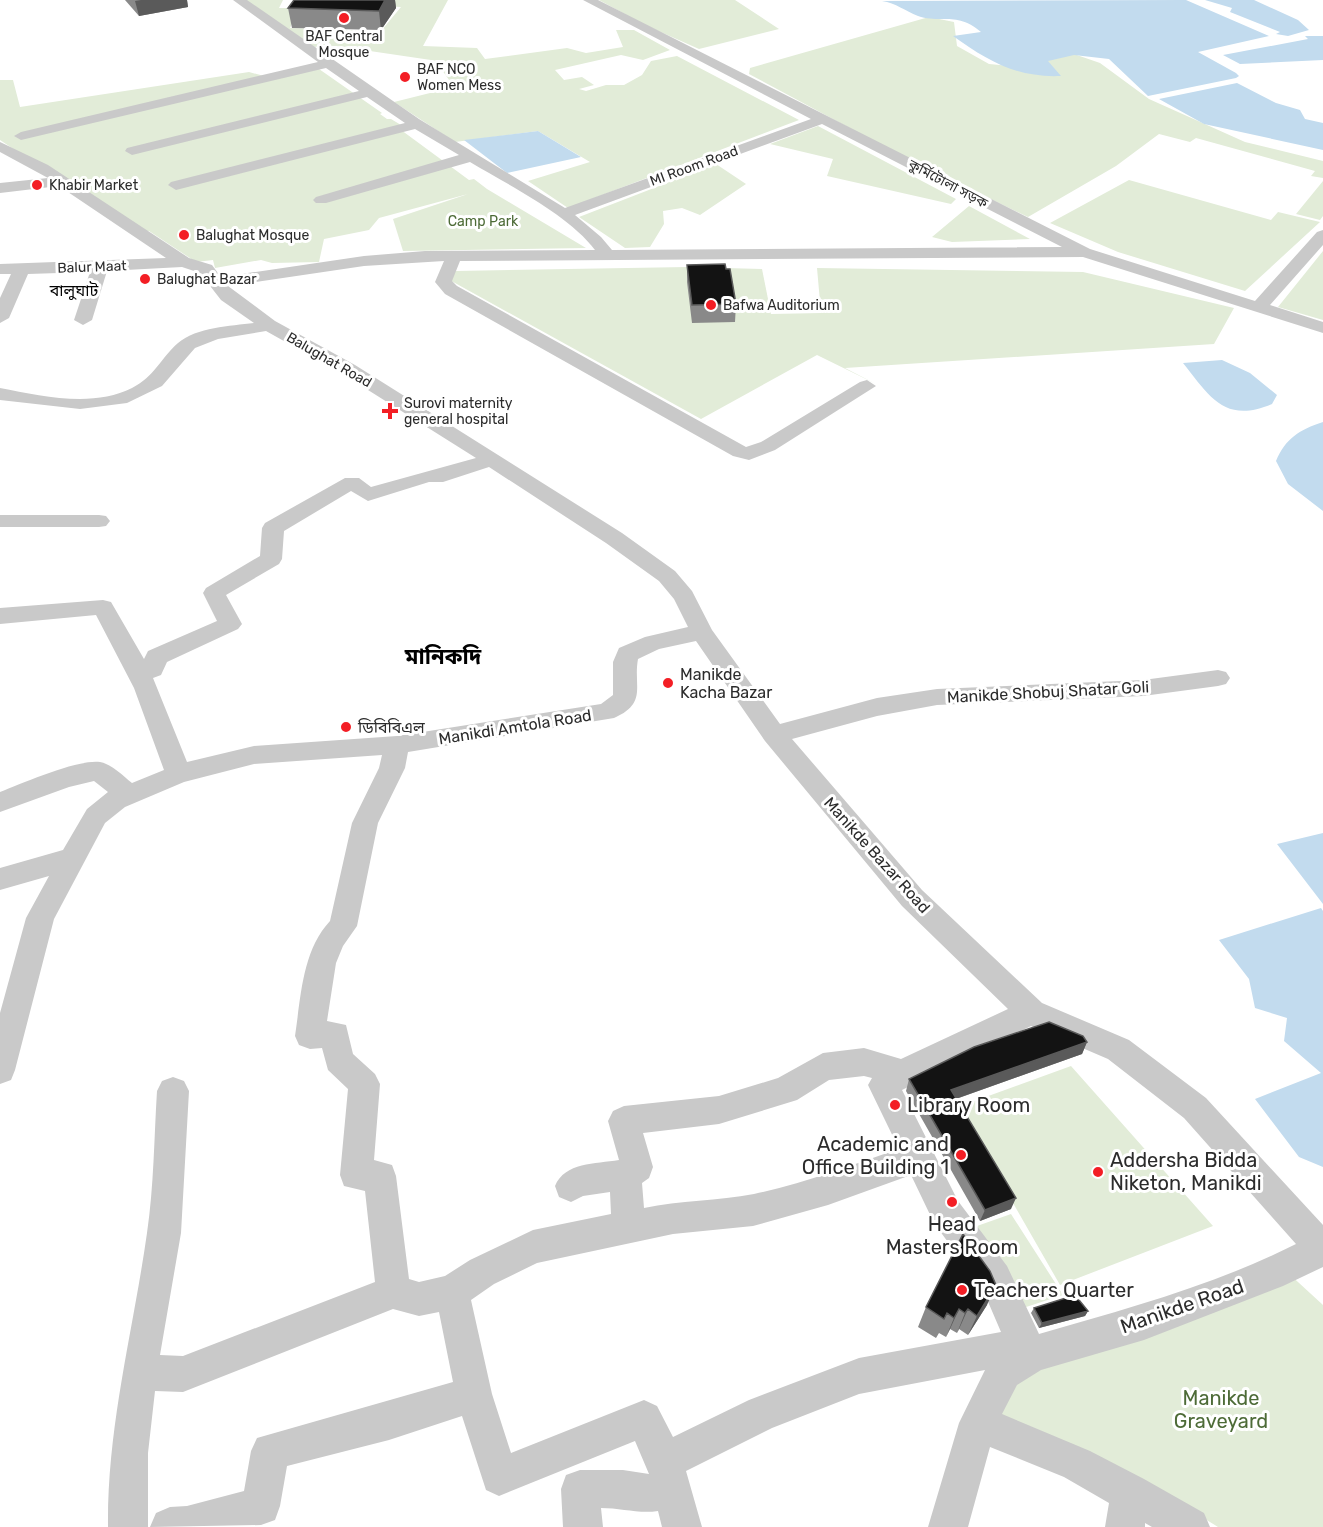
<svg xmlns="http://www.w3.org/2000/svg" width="1323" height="1527" font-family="Rubik,'Noto Sans Bengali',sans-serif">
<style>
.green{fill:#e2ecd8}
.water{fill:#c2dbee}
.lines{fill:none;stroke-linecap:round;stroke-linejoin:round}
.minor{fill:#c9c9c9;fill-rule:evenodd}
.wall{fill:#898989}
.shaded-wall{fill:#5a5a5a}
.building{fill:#131313;stroke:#5a5a5a;stroke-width:1.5}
.poi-dot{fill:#f31e25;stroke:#fff;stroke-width:2}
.labels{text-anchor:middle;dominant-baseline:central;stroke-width:6;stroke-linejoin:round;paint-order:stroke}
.far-poi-label{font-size:14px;fill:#2c2c2c;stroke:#fff;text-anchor:start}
.far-street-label{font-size:14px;fill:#2c2c2c;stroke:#fff}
.far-park-label{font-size:14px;fill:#4d6b37;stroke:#fff}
.far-quarter-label{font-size:16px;fill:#000;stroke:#fff}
.poi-label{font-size:16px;fill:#2c2c2c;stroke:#fff;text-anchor:start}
.street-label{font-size:16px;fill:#2c2c2c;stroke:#fff}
.near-poi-label{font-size:20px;fill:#2c2c2c;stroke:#fff;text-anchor:start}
.near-street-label{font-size:20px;fill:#2c2c2c;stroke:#fff}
.near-park-label{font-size:20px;fill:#4d6b37;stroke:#fff}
.district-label{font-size:22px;font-weight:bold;fill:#000;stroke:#fff}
</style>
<rect width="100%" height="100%" fill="#fff"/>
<path class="green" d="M245 0H283L279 8H299L290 28 381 31 401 7 381 6 356 0H448L423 46 477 48 485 59 567 48 586 53 623 47 616 30H634L670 50 643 60 621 55 555 70 564 80 582 77 594 85 579 89 586 91 606 85H624L642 75 651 61 677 56 799 120 568 208 528 181 590 162 538 131 455 142 394 102 454 87 442 70 458 64 336 46 312 47Z
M599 0H735L779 29 699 49 645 25Z
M929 17 954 22 957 46 989 64 1040 69 1031 56 1071 53 1100 63 1149 99 1245 142 1323 161V178L1311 176 1315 171 1196 138 1190 142 1159 134 1116 166 1028 217 902 156 749 74 750 68Z
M319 69 382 113 380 114 387 119H391L401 125 397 127 469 180 474 179 487 189 586 248 403 251 393 219 468 194 379 218 369 230 324 239 319 262 272 263 261 260 215 268 213 260 196 262 149 231 139 233 0 140V80H13L20 107 249 72 275 79Z
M818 126 956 199 951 204 827 176 833 159 770 144Z
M716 164 746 184 700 215 682 208 663 211 664 224 650 247 625 248 579 217Z
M1129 180 1271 220 1278 212 1320 222 1245 291 1118 252 1050 223Z
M1323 181V216L1320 220 1296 214Z
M969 206 1030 239 952 242 932 237Z
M1323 251V320L1278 307Z
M687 267 762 269 771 314 821 313 817 268 1083 272 1234 308 1214 344 845 368 876 384 817 355 701 419 446 278 456 271Z
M1071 1066 1213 1226 1060 1285 958 1107Z
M1011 1214 1063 1295 1023 1308 977 1226Z
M1286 1271 1323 1305V1527H1218L1136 1476 1010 1422 986 1404 988 1377Z"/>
<path class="water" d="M1186 0 1269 36 1198 52 1236 73 1239 76 1236 78 1148 96 1109 59 1074 55 1048 61 1061 76C1017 78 988 61 953 36L981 32C956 11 941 24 918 16 905 11 896 3 882 1Z
M1205 0H1254L1298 20 1309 30 1288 36 1276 34 1280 32 1230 12 1232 8Z
M1305 36H1323V60L1240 64 1223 55 1308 39Z
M1237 83 1276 103 1300 110 1305 119 1323 123V150L1204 124 1159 99Z
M538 131 581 157 507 173 464 140Z
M1222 360 1250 373 1277 395 1272 404C1225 424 1210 397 1183 363Z
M1323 422V511L1288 484 1276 461C1286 438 1299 430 1323 422Z
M1323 833V904L1277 844Z
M1321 908 1323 911V1167L1299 1157 1255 1099 1321 1073 1284 1041 1287 1018 1255 1008 1249 979 1219 940Z"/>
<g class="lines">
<path class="minor" d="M233 0H247L419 119 565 208 811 119 583 0H598L1090 249 1255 301 1317 232 1323 230V245L1270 305 1323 322V333L1083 257 460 261 452 281 457 286 746 447 761 442 860 382 867 380 876 386 775 450 749 460 733 456 445 294 435 282 444 261 364 266 228 286 275 321 355 365 622 533 675 571 692 591 712 630 780 724 877 698 937 689 1143 680 1218 670 1226 672 1230 678 1226 684 1218 686 1143 696 937 705 877 716 792 739 922 890 1042 1003 1129 1040 1206 1098 1323 1225V1267L1283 1286 1144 1340 1041 1370 1017 1385 1002 1414 1090 1451 1144 1479 1204 1513 1210 1527H1152L1145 1523V1527H1105L1109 1503 1064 1477 990 1447 968 1527H928L959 1423 985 1370 859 1394 772 1428 686 1471 702 1527H662L658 1511C639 1514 621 1508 601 1508L603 1527H563L561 1489 566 1475 580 1470H623L649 1474 635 1441 499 1496 486 1490 462 1416 389 1440 287 1466 280 1506 275 1520 261 1525 150 1527 156 1513 170 1507 187 1506 244 1491 251 1451 257 1438 453 1382 439 1312 419 1316 393 1309 183 1392 155 1391 148 1453V1527H108C107 1426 133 1332 147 1233 154 1186 154 1138 157 1091L162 1081 173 1077 184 1081 189 1091 181 1233 160 1355 183 1356 375 1282 365 1191 344 1186 340 1175 348 1089 328 1070 322 1048 310 1049 299 1045 295 1036C301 997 302 951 330 921L352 823 379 768 382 755 254 764 184 782 125 807 105 823 54 919 15 1070 11 1080 0 1084V1013L26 918 49 876 0 890V868L63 850 87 809 108 792 94 781 69 787 0 812V792C23 783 78 759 100 762 112 764 123 776 132 783L164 770 134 688 96 615 0 624V608L103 600 111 602 144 659 148 651 217 621 203 593 206 588 260 556 262 528 265 523 345 478H359L371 487 476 458 341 373 266 331 218 339 195 348 162 386 127 403 80 409 0 400V388C41 396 93 408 132 388 154 377 161 358 178 343 197 327 230 326 254 323L221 300 200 273 182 267 107 271 92 320 83 325 74 320 90 272 28 274 9 318 0 323V298L11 274H0V264L166 258 59 186 0 193V183L48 178 0 152V142L48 165 189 258 212 265 221 277 364 256 425 251 595 250C568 214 508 185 470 162L326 203H316L313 200 316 197 459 155 415 129 176 190 168 185 171 182 405 123 367 97 132 155 125 151 127 148 359 91 326 68 21 140 14 136 21 132 318 62ZM822 124 1062 247 612 250 601 237 575 215ZM489 467 606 543 659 581 674 599 688 627 645 637 619 648 613 662V695L601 704 397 736 254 746 187 762 153 678 161 675 167 662 238 629 242 624 226 595 279 564 282 559 284 531 351 491 368 501 429 482H443ZM696 641 765 741 902 906 1008 1009 901 1059 864 1048 823 1053 778 1078 719 1096 624 1106 613 1111 608 1121 619 1160C595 1164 565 1162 555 1186L559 1197 571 1202 583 1196 610 1192 611 1214 533 1230 470 1260 445 1276 419 1282 409 1279 396 1176 392 1165 374 1160 380 1084 375 1074 353 1054 346 1025 327 1021 336 963 343 946 357 926 378 823 405 768 408 752 614 718C648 703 633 686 638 659L659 649ZM1031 1026 1108 1059 1184 1118 1296 1244C1215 1285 1126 1309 1039 1334L1007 1266 958 1201 902 1090ZM864 1076 872 1078 868 1085 899 1149C851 1165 803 1184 754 1194 718 1201 680 1200 644 1208L642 1183 649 1178 653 1167 643 1133 719 1124 797 1100 829 1080ZM911 1175 934 1223 983 1290 1001 1332 859 1358 749 1400 673 1437 657 1406 644 1400 511 1453 492 1394 471 1300 494 1284 537 1263 673 1234 753 1226 828 1205Z
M0 515H99L106 516 110 521 106 526 99 527H0Z"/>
</g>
<path class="wall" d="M125 0H187L188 7 139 16Z
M294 0H395L396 8 381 30 292 28 288 8Z
M687 265 736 304 735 322 692 323 687 282Z
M1087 1042 1082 1054 956 1099 1011 1209 980 1221 906 1091 909 1079Z
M987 1305 968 1335 959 1329 957 1333 950 1329 946 1337 939 1333 936 1338 918 1327 926 1307Z
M1034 1308 1088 1311 1085 1316 1039 1328 1031 1313Z"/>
<path class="shaded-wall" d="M141 0H187L188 7 139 16 135 1Z
M385 0H395L396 8 381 30 379 11Z
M1087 1042 1082 1054 947 1102 951 1090Z
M1016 1198 1011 1209 980 1221 985 1210Z
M996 1285 987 1305 968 1335 977 1316Z
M959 1309 950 1329 946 1337 954 1318Z
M968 1309 959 1329 957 1333 965 1313Z
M1088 1311 1085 1316 1039 1328 1042 1323Z"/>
<path class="building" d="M294 0H385L379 11 288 8Z
M725 264 726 269H730L736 304 692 305 687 265Z
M1049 1022 1083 1036 1087 1042 951 1090 1016 1198 985 1210 909 1079 974 1047Z
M963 1234 990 1271 996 1285 977 1316 968 1309 965 1313 959 1309 954 1318 947 1313 944 1319 926 1307Z
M1075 1295 1088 1311 1042 1323 1034 1308Z"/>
<g class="poi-dot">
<circle cx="344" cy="18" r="6"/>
<circle cx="405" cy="77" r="6"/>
<circle cx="37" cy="185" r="6"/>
<circle cx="184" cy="235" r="6"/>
<circle cx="145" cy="279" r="6"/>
<circle cx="711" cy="305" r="6"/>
<path d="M387 402h6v6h6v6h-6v6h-6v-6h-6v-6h6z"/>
<circle cx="668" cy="683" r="6"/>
<circle cx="346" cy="727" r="6"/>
<circle cx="895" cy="1105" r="6"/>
<circle cx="961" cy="1155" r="6"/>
<circle cx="1098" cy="1172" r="6"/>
<circle cx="952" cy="1202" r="6"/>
<circle cx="962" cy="1290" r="6"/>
</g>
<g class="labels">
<g class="far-poi-label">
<text x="344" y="36" text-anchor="middle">BAF Central<tspan x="344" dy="16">Mosque</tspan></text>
<text x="417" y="69">BAF NCO<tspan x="417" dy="16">Women Mess</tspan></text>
<text x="49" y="185">Khabir Market</text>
<text x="196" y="235">Balughat Mosque</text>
<text x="157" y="279">Balughat Bazar</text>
<text x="723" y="305">Bafwa Auditorium</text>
<text x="404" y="403">Surovi maternity<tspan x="404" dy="16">general hospital</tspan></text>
</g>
<g class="far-street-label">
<text transform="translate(694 166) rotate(-20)">MI Room Road</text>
<text transform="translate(948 184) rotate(28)">কুর্মিটোলা সড়ক</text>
<text transform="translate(92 267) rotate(-2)">Balur Maat</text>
<text transform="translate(329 360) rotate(30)">Balughat Road</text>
</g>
<g class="far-park-label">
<text x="483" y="221">Camp Park</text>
</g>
<g class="far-quarter-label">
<text x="74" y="290">বালুঘাট</text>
</g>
<g class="poi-label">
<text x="680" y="674">Manikde<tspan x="680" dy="18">Kacha Bazar</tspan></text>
<text x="358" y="727">ডিবিবিএল</text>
</g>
<g class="street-label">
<text transform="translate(1048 692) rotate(-3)">Manikde Shobuj Shatar Goli</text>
<text transform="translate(515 727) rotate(-9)">Manikdi Amtola Road</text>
<text transform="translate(877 855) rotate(48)">Manikde Bazar Road</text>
</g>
<g class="near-poi-label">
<text x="907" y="1105">Library Room</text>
<text x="949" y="1144" text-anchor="end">Academic and<tspan x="949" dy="23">Office Building 1</tspan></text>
<text x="1110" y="1160">Addersha Bidda<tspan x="1110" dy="23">Niketon, Manikdi</tspan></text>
<text x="952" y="1224" text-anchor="middle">Head<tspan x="952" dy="23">Masters Room</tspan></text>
<text x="974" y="1290">Teachers Quarter</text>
</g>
<g class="near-street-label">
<text transform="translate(1182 1306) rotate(-19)">Manikde Road</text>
</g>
<g class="near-park-label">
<text x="1221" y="1398">Manikde<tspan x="1221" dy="23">Graveyard</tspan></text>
</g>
<g class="district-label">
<text x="443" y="656">মানিকদি</text>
</g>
</g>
</svg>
